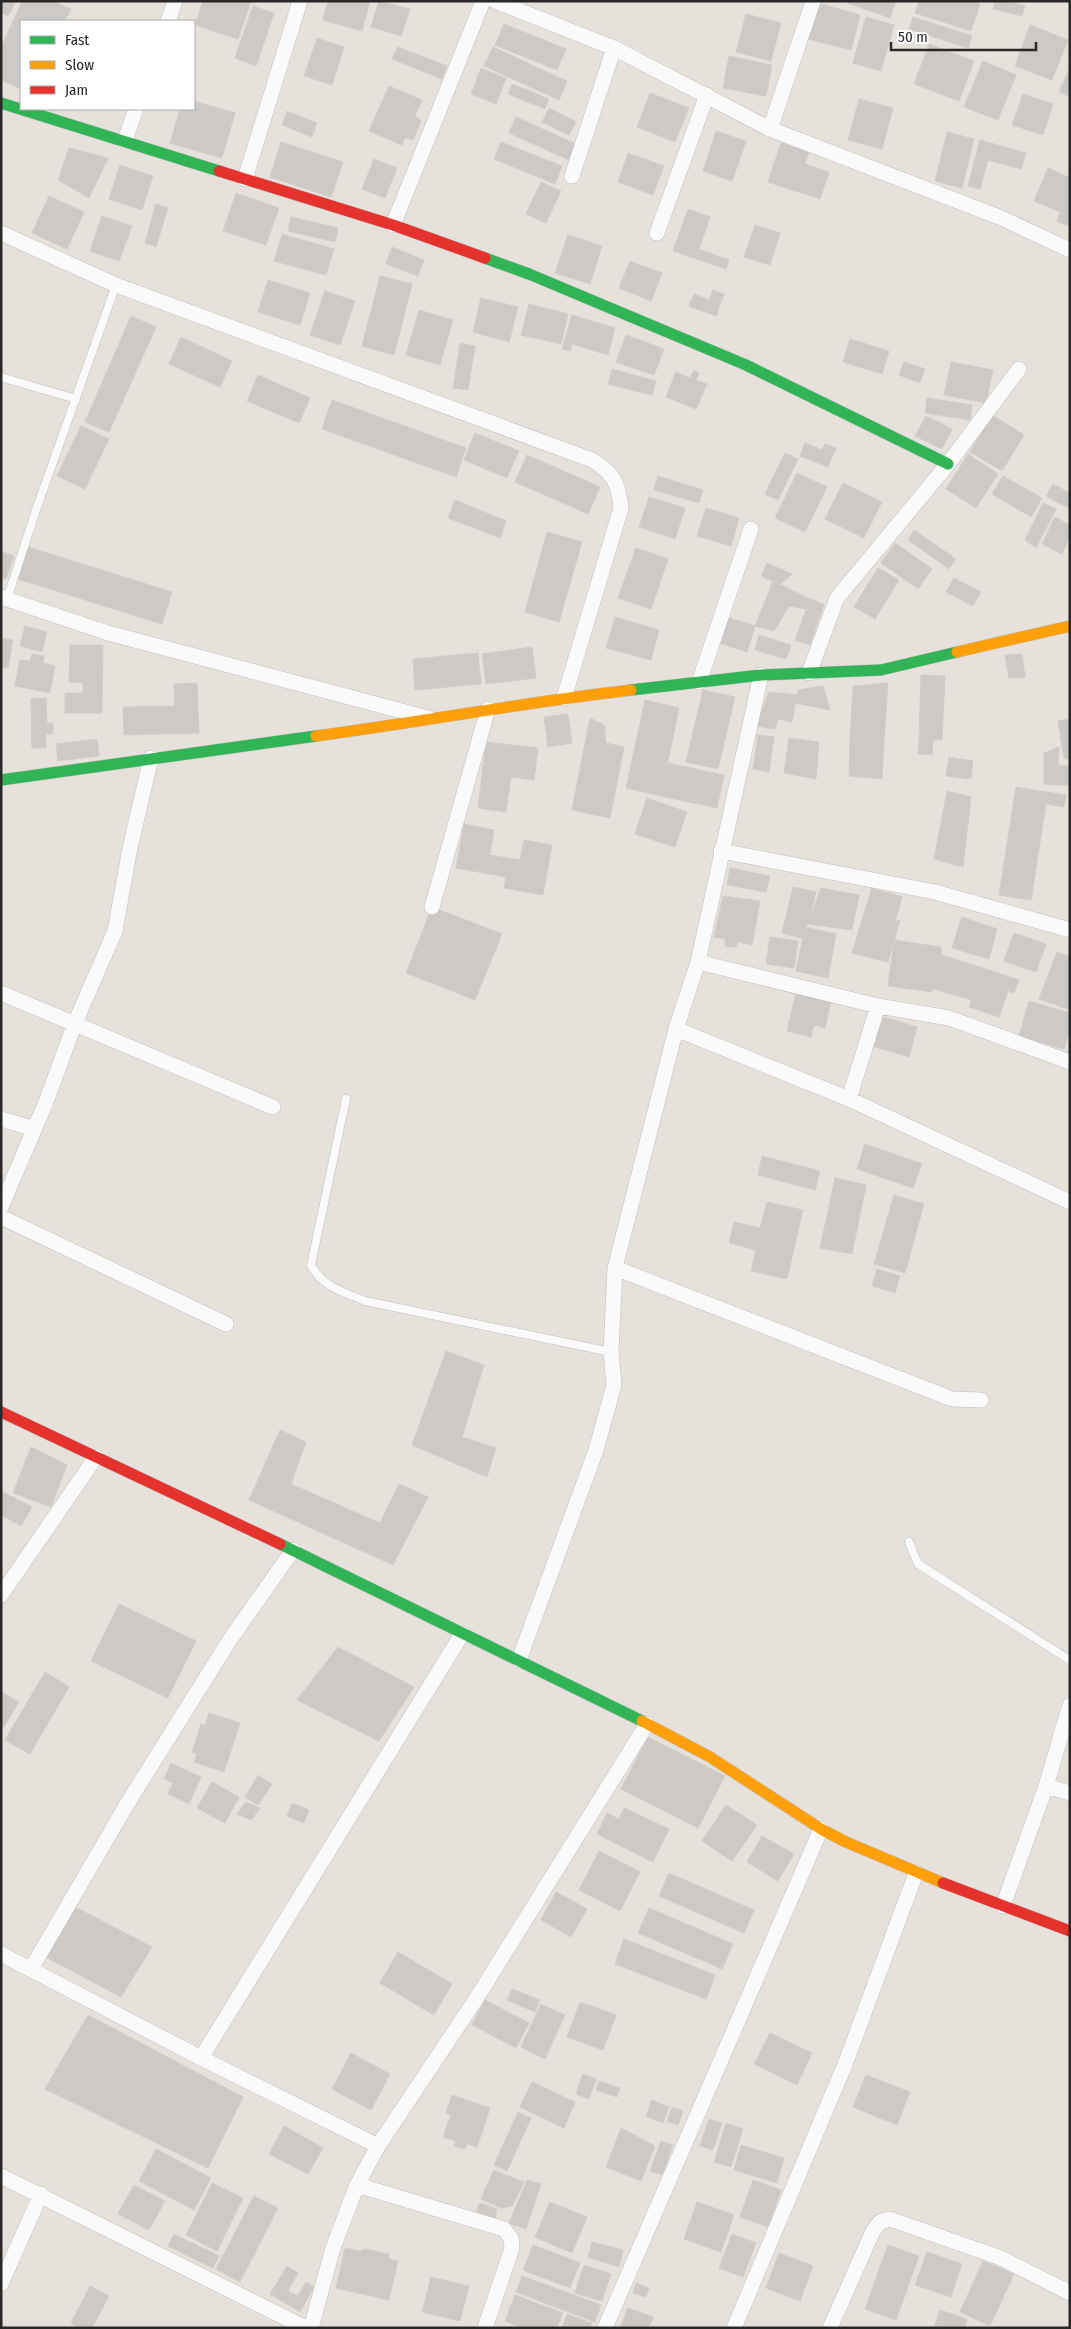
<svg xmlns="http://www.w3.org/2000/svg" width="1071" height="2329" font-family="'Fira Sans Condensed',sans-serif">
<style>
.building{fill:#cdc9c6;stroke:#d2cdc8}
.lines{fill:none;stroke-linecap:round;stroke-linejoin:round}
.lane-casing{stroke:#c0bebe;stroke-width:9}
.street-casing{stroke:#c0bebe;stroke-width:16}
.fast-casing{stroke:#c0bebe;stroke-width:12}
.slow-casing{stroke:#c0bebe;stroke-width:12}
.jam-casing{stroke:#c0bebe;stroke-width:12}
.lane{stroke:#fbfafa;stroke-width:8}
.street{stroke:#fbfafa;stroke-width:15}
.fast{stroke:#30b455;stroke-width:11}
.slow{stroke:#ff9f0a;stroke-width:11}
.jam{stroke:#e5322d;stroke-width:11}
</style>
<rect width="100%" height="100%" fill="#e7e1dc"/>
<path class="building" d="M1 1H16L8 16 1 12Z
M22 1H52L71 9 65 21H21V89L1 80V48Z
M203 1H251L238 39 195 25Z
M328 1H370L362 31 323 20Z
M379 1 410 9 401 36 371 27Z
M842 1H896L890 18Z
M919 1H972L980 4 971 31 915 13Z
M995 1H1008L1025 6 1022 16 993 9Z
M818 3 860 15 851 50 808 39Z
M253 6 274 13 256 66 235 58Z
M746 14 781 23 771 61 736 52Z
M866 17 894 25 881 71 853 63Z
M913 17 972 36 968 48 909 29Z
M504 24 566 49 557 70 495 45Z
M1030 25 1068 40 1052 80 1015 66Z
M317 38 344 47 332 85 304 76Z
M929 44 974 61 959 101 914 84Z
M398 47 447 66 442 79 392 59Z
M493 47 567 81 559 100 484 66Z
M729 56 772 65 766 96 723 88Z
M983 61 1016 75 998 120 964 107Z
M1070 67V97L1059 92Z
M481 68 506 78 496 104 471 94Z
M512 84 549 99 545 109 508 94Z
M389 86 422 100 415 115 421 121 413 140 405 137 402 145 369 131Z
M650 93 689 108 675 142 637 127Z
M1023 94 1053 104 1043 135 1012 125Z
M859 99 893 108 882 149 848 140Z
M194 101 235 113 222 158 170 143 180 109H194Z
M549 108 576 122 569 135 542 122Z
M287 111 317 123 312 137 282 125Z
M516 117 576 144 569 160 509 133Z
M716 131 746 141 732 181 703 171Z
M947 132 974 139 962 188 935 181Z
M980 140 1026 153 1021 169 988 160 980 189 968 186Z
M281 142 343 162 331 197 270 177Z
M501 142 562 166 555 184 494 159Z
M781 143 809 152 805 164 829 172 820 199 768 182Z
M69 148 108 158 89 198 58 180Z
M628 153 664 166 653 195 618 182Z
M374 159 397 168 385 198 362 189Z
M120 165 153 176 142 210 109 199Z
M1048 168 1070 178V227L1057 221 1060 212 1034 201Z
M541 182 561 191 546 223 526 214Z
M236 193 279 208 266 245 223 231Z
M49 196 84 212 67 249 32 233Z
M156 204 168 208 156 247 145 243Z
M688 209 710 217 699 249 729 260 726 269 673 251Z
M102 216 132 226 119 261 90 251Z
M291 217 338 228 335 242 288 231Z
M755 225 780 233 770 265 744 257Z
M282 234 334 249 326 275 274 261Z
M568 235 602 246 590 284 555 273Z
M392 247 424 260 418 276 386 264Z
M630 261 662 273 651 301 619 288Z
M380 276 412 284 394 355 362 346Z
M268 280 310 293 300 325 258 312Z
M713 290 724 294 716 316 689 306 694 294 709 300Z
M325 291 355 301 340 345 310 335Z
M481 298 518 307 509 342 473 332Z
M529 304 568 314 561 344 521 335Z
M419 310 453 320 440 365 406 355Z
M572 315 615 328 608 355 572 344 571 351 562 349Z
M131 316 156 327 109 432 85 422Z
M626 335 664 349 654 375 616 362Z
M181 337 232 361 220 387 169 364Z
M850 339 889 351 882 374 843 362Z
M460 343 475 346 468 390 453 388Z
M904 362 925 369 920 383 899 375Z
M951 362 993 370 986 403 944 395Z
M612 369 656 381 652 395 608 384Z
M694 370 699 373 696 380 707 384 696 409 666 397 676 372 690 378Z
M258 375 310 398 299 423 247 401Z
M927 398 972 405 970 420 925 413Z
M332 400 466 448 456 477 322 429Z
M992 415 1024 435 1002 471 970 452Z
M926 416 952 429 942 449 915 436Z
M81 426 109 439 85 489 57 476Z
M475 433 519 451 507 478 464 460Z
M805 443 822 450 825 444 836 448 828 467 800 456Z
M785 453 798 459 778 500 765 494Z
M968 454 998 474 976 508 946 489Z
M527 455 600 487 588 514 515 482Z
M797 473 827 487 805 532 775 518Z
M658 476 703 490 699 503 654 490Z
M1003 476 1042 498 1031 517 992 494Z
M843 483 882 502 864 538 825 519Z
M1053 484 1070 493V509L1046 496Z
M649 497 685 508 675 539 639 527Z
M455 500 506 521 500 538 448 518Z
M1043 503 1056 509 1036 548 1025 540Z
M706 508 739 518 731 546 697 536Z
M1055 517 1070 525V537L1062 554 1042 544Z
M914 530 956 559 949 569 908 540Z
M547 532 582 542 559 622 525 612Z
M895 543 932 569 918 589 881 563Z
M28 547 172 592 162 624 18 579Z
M636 548 668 559 651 609 618 598Z
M1 551 14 556 6 579 1 578Z
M767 563 792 574 780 585 761 576Z
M878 568 899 580 875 619 854 607Z
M954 578 981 592 973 606 946 592Z
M773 581 810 599 806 609 789 606 774 631 755 626Z
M810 599 824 604 810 645 795 640Z
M615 617 659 630 651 660 606 648Z
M727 617 755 626 747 652 719 643Z
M25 626 47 632 42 652 20 646Z
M759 635 791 645 786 659 755 650Z
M1 638 13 640 8 668 1 667Z
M70 645H103L102 713H65V693H83V683L69 682Z
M532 647 536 678 486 684 482 654Z
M478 653 481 684 415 690 413 659Z
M32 654 44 656 43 663 55 666 50 693 15 686 20 660 30 661Z
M1022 654 1025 677 1009 678 1005 655Z
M921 675 945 676 942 740H919Z
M197 683 199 733 124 735 123 707 175 706 174 684Z
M888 683 884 742 850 738 853 686Z
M823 686 830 710 795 703 798 690Z
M703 690 735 697 718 769 686 762Z
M769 692 797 695 792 722 778 719 775 729 756 726Z
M46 698 47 723H53V734H46V748H32L31 699Z
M645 700 679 708 661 796 626 788Z
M568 714 572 743 548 747 544 717Z
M590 718 604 725 606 743 624 747 610 818 572 810Z
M1070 719V758L1064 759 1058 721Z
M758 735 774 737 769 772 753 769Z
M789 738 819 742 816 779 784 773Z
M850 738 884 742 882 779 849 776Z
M97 739 99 756 58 761 56 744Z
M919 740H933L932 755 918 754Z
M486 742 538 748 534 780 511 777 506 812 478 808Z
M1059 747 1058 785 1044 784V753Z
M949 757 973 761 971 779 946 776Z
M667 763 724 775 717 808 661 796Z
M1070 765V785H1058V766Z
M1016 787 1066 795 1064 807 1046 804 1031 900 999 895Z
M947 791 971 797 963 867 934 859Z
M647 798 687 812 675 847 635 834Z
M464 824 494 830 490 855 520 860 524 840 552 845 543 895 504 888 506 877 456 868Z
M730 868 770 876 766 892 727 885Z
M793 887 816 892 808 924 805 927V939L782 933Z
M821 888 859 895 852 930 808 924Z
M872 888 902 897 895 922 864 913Z
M723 896 760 901 752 945 738 942 736 947H725V939L714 937Z
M432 907 502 934 475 1000 406 973Z
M864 913 895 922 900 920 888 962 852 953Z
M962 917 997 929 989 959 952 948Z
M805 927 836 934 828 978 796 971Z
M1014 933 1046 944 1036 972 1004 961Z
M770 937 798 941 794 968 766 964Z
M894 940 941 947 942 955 932 992 888 986Z
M1057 952 1070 957V1010L1039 999Z
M942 955 983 968 972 1000 933 989Z
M983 968 1019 980 1014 993 1008 991 999 1017 969 1007Z
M796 993 831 1001 825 1028 814 1025 811 1037 787 1031Z
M1029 1001 1070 1013V1031L1064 1049 1019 1036Z
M880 1016 917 1027 909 1057 872 1046Z
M865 1144 922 1164 913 1188 857 1169Z
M762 1156 820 1171 815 1190 758 1175Z
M835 1178 866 1185 852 1254 820 1248Z
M894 1195 924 1204 905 1273 874 1264Z
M767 1202 803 1210 787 1279 751 1271 756 1250 729 1243 734 1222 760 1228Z
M877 1269 900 1276 895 1293 872 1286Z
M446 1351 484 1365 462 1437 496 1448 487 1477 412 1445Z
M280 1430 306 1442 291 1484 380 1523 399 1484 428 1497 393 1565 249 1500Z
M31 1447 67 1465 51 1507 13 1493Z
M3 1492 32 1507 21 1526 1 1515V1495Z
M119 1604 196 1641 168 1698 91 1661Z
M338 1647 414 1687 379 1741 297 1700Z
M45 1672 69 1687 30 1754 5 1740Z
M1 1692 19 1702 4 1727 1 1726Z
M209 1713 240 1723 224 1772 194 1762 197 1754 192 1752 201 1724 205 1726Z
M648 1737 725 1776 698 1828 621 1789Z
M171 1763 201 1777 189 1804 168 1794 173 1783 164 1779Z
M258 1775 272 1784 258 1805 245 1797Z
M212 1782 239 1797 225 1823 197 1808Z
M246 1802 260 1808 251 1820 237 1814Z
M292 1803 309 1810 304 1823 287 1816Z
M726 1805 757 1825 732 1861 702 1841Z
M624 1808 669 1829 653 1862 597 1834 607 1813 619 1819Z
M762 1836 794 1854 778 1881 747 1862Z
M599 1851 640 1872 620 1911 579 1890Z
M669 1873 754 1910 744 1933 659 1896Z
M556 1892 587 1909 571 1937 541 1920Z
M75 1907 152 1947 121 1997 44 1956Z
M649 1908 733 1944 722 1969 638 1933Z
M624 1939 715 1975 706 1999 615 1964Z
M398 1952 452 1984 434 2015 380 1983Z
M512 1989 540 2000 535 2012 507 2000Z
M485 2000 529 2023 516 2048 472 2025Z
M580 2002 616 2015 603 2050 567 2037Z
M541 2004 565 2015 545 2059 521 2047Z
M88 2015 243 2097 208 2168 45 2089Z
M770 2033 812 2053 797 2085 754 2064Z
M351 2053 390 2074 371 2110 332 2089Z
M583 2074 596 2079 589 2099 576 2094Z
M866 2075 910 2092 897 2125 853 2107Z
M599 2081 620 2088 617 2097 596 2090Z
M532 2082 575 2102 564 2128 520 2107Z
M452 2095 490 2108 477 2147 467 2144 465 2149 454 2146 456 2141 443 2137 451 2115 446 2113Z
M652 2100 669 2107 663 2123 646 2116Z
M672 2107 683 2111 678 2125 667 2121Z
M518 2112 531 2118 507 2171 494 2165Z
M709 2119 722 2123 713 2150 700 2146Z
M726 2123 743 2129 731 2167 714 2162Z
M284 2126 323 2148 308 2174 269 2154Z
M621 2128 655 2146 641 2181 606 2167Z
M661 2141 673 2145 662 2175 650 2171Z
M741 2145 784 2158 777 2183 734 2170Z
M156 2149 211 2178 194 2210 139 2181Z
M494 2170 524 2182 512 2206 501 2208 481 2199Z
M527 2180 541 2184 526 2229 509 2223Z
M753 2180 781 2190 768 2227 740 2217Z
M212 2183 243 2198 217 2251 186 2235Z
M134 2185 165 2201 149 2230 118 2214Z
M254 2196 278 2208 240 2282 216 2269Z
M550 2202 587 2217 572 2253 535 2237Z
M697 2202 734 2215 721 2252 684 2239Z
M480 2203 497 2209 495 2219 476 2211Z
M174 2234 219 2256 213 2268 168 2246Z
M732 2234 756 2243 743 2277 719 2268Z
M592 2242 623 2250 619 2267 588 2257Z
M533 2245 580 2263 570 2288 523 2270Z
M888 2245 919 2256 896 2320 865 2309Z
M345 2248 360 2251 365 2249 389 2254 388 2259 398 2261 389 2300 336 2288Z
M927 2252 962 2264 951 2297 915 2285Z
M779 2253 813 2266 800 2301 766 2288Z
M983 2261 1014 2274 990 2326 960 2312Z
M584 2265 611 2274 602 2301 575 2293Z
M287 2266 298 2273 288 2291 298 2296 306 2282 314 2287 300 2312 270 2294Z
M522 2276 601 2305 595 2322 516 2292Z
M431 2277 469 2286 460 2321 422 2312Z
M636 2283 649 2288 646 2297 633 2293Z
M90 2286 109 2296 92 2328H80L71 2323Z
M515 2295 563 2313 557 2328H522L505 2321Z
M628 2308 653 2317 649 2328H620Z
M940 2310 967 2319 965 2328H934Z
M567 2314 592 2323 590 2328H562Z"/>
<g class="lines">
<defs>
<path id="lane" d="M1 377 76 399
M7 599 36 510 116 285
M346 1099 311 1265C322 1287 344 1292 365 1301L611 1352
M909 1542 918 1564 1070 1660"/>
<path id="street" d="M495 1 614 48 770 129 999 217 1070 250
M168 21 175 1
M770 129 813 1
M125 140 136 109
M572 176 614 48
M245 179 300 1
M393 225 483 1
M1 233 116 285 592 460C614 474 618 481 621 508L564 698
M657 233 707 95
M1 597 108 633 428 718
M809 673 837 598 948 464 1019 369
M761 675 698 962 676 1029 849 1099 1070 1202
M699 682 751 529
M721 851 935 892 1070 930
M432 907 488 709
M698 962 878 1006 949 1018 1070 1062
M1 993 273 1107
M849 1099 878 1006
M1 1119 35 1129
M1 1207 46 1102 75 1023 115 931 130 848 151 758
M1 1217 226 1324
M615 1268 952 1399 981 1400
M1 1595 96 1457
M519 1660 596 1450 614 1385 611 1352 615 1268 676 1029
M1046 1786 1070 1793
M1003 1906 1046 1786 1070 1705
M1 1954 201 2058 378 2146
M31 1969 127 1804 229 1641 293 1550
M201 2058 462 1634
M1 2176 306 2328
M357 2185 504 2229 511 2238 512 2248 485 2328
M1 2284 41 2194
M311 2328 333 2248 357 2185 378 2146 476 1999 647 1724
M605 2328 821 1829
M734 2328 846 2062 916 1873
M830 2328 873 2231 880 2222 890 2219 1001 2258 1070 2293"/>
<path id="fast" d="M1 103 219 171
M485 258 529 274 746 365 948 464
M631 690 761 675 881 670 957 652
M1 780 316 736
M280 1544 642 1721"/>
<path id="slow" d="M957 652 1070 626
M316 736C422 722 526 702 631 690
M642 1721 710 1757 821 1829 846 1842 943 1883"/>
<path id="jam" d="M219 171 393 225 485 258
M1 1412 280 1544
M943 1883 1070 1931"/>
</defs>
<use href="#lane" class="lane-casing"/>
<use href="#street" class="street-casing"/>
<use href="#fast" class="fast-casing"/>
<use href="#slow" class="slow-casing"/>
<use href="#jam" class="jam-casing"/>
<use href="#lane" class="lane"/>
<use href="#street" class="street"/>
<use href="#fast" class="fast"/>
<use href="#slow" class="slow"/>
<use href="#jam" class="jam"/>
</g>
<rect width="1071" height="2329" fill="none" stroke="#282828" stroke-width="5"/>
<rect x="20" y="20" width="175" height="90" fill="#ffffff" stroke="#a9a9a9"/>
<rect x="30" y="36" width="25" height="8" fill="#30b455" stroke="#a9a9a9"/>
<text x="65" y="45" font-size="15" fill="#282828">Fast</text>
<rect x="30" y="61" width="25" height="8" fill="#ff9f0a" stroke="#a9a9a9"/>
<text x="65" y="70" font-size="15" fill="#282828">Slow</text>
<rect x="30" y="86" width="25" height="8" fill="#e5322d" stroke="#a9a9a9"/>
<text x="65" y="95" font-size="15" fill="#282828">Jam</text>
<path d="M891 42v8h145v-8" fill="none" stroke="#282828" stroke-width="2.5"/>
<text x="898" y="42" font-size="15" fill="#282828" stroke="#ffffff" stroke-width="4" paint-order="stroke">50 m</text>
</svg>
